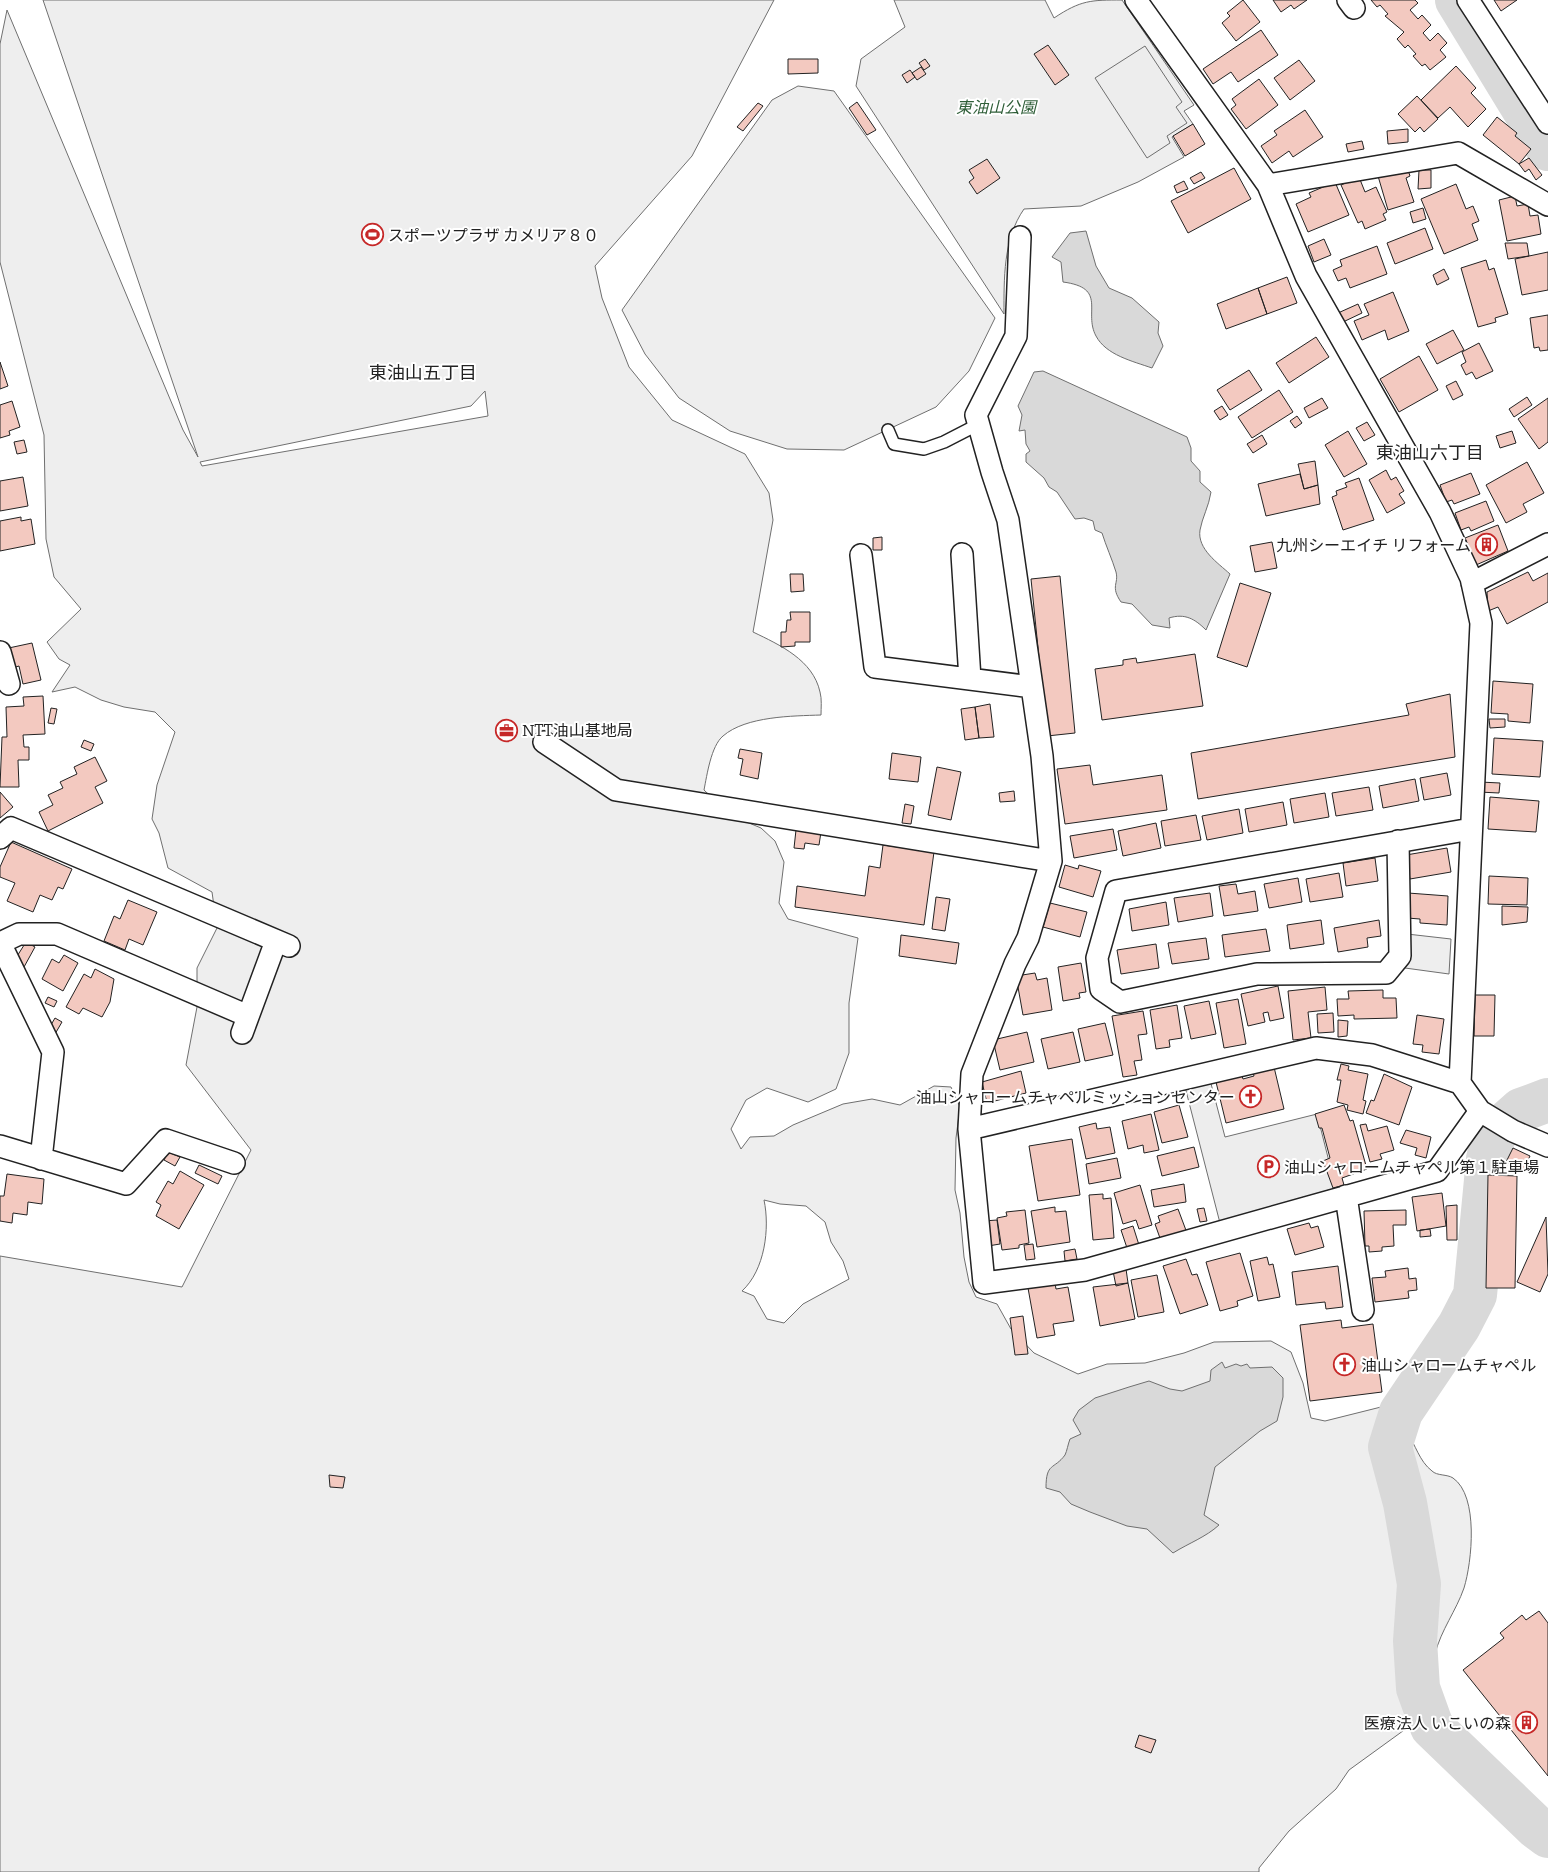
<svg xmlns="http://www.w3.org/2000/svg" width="1548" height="1872" font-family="Bitter,'Noto Sans JP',serif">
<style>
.green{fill:#eee;stroke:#6f6f6f;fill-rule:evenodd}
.parking{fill:#ededed;stroke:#6f6f6f}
.water{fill:#d9d9d9;stroke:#6f6f6f}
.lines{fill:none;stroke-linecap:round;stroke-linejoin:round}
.river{stroke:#d9d9d9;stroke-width:44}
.building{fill:#f3c9c0;stroke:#222}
.service-casing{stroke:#222;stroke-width:14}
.minor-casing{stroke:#222;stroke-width:24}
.service{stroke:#fff;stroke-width:11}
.minor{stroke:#fff;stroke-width:21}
.labels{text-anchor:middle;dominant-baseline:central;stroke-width:4;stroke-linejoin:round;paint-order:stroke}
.park-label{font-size:16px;font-style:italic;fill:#2f5e38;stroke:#fff}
.poi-label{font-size:16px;fill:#222;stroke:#fff;text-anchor:start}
.neighbourhood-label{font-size:18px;fill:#222;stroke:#fff}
</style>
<rect width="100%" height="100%" fill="#fff"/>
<path class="green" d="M43 0H774L692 156 595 266 602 298 629 367 672 420 745 454 769 493 773 520 753 632C780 645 813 660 820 692 822 699 821 708 821 715 793 716 746 716 723 736 711 746 707 775 704 790L730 815 761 828 775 841 784 862 779 903 788 919 858 938 849 1003V1053L836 1089 808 1102 767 1088 746 1100 731 1129 741 1149 750 1137 774 1136 793 1125 843 1104 872 1099 900 1105 934 1086 951 1087 960 1107 956 1138 955 1190 960 1213 964 1257 969 1282 976 1297 997 1304 1011 1329 1034 1353 1078 1374 1107 1364 1145 1363 1184 1353 1214 1342 1271 1341 1291 1352 1303 1383 1311 1418 1325 1421 1385 1406C1393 1415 1401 1424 1407 1433 1416 1445 1419 1461 1432 1471 1437 1476 1447 1474 1453 1478 1479 1496 1472 1562 1464 1588 1456 1611 1441 1630 1435 1654 1431 1672 1441 1689 1436 1707L1349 1770 1336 1789 1289 1831 1259 1868V1872H0V1256L182 1287 251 1150 186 1065 197 1007V968L217 928 212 892 168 868 159 833 152 819 157 785 175 732 155 712 124 707 101 700 75 687 52 692 70 665 59 659 47 642 81 609 54 577 46 539 44 435 0 262V44L7 10 183 430 198 457ZM485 391 488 416 202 466 200 462 471 406ZM764 1200 780 1204 806 1206 825 1222 831 1242 843 1261 849 1279 803 1304 784 1323 767 1319 754 1296 742 1291C765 1270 770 1228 764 1200Z
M894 0H1045L1054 18C1081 0 1091 0 1122 0L1194 105 1184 111 1193 124 1172 137 1184 157 1138 182 1081 206 1024 209C1003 239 1004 279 1004 314L856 86 861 59 905 27Z
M798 86 834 91 995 318 969 371 936 407 844 450 787 449 730 431 679 398 645 354 622 310 772 100Z
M1407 934 1451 939 1449 974 1405 968 1408 958Z"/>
<path class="parking" d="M1145 46 1182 102 1176 107 1187 123 1167 136 1170 143 1147 158 1095 78Z
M1209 1076 1225 1137 1317 1114 1338 1197 1221 1227 1184 1083Z"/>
<path class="water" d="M1086 231 1096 266 1109 288 1132 298 1159 322 1158 333 1163 346 1152 368C1132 361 1106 355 1096 336 1083 312 1108 288 1063 282L1061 262 1052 257 1070 233Z
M1043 371 1187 437 1191 448V461L1200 471V482L1211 492C1209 506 1202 518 1200 530 1197 549 1218 563 1230 574L1206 630C1195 619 1185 613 1169 618L1170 628 1152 625 1132 604 1121 602C1110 586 1119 584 1116 572 1112 559 1106 546 1102 533L1095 530 1093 521 1084 518 1075 519 1057 492 1049 487 1044 478 1026 462V454L1030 451 1026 444 1025 430 1019 431 1022 415 1018 406 1034 372Z
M1222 1362 1225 1368 1236 1364 1241 1366 1247 1364 1250 1368 1272 1367 1283 1378V1397L1277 1421 1260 1431 1215 1467 1204 1515 1219 1525C1206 1537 1189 1543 1173 1553L1147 1529 1127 1526 1090 1512 1071 1504 1060 1492 1046 1488C1046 1462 1054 1470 1065 1455 1067 1451 1068 1444 1070 1439L1081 1434 1073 1420 1079 1410 1095 1398 1129 1387 1149 1381 1170 1389 1182 1391 1210 1381 1211 1370Z"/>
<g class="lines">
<path class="river" d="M1457 0 1548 149
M1548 1100 1521 1110 1494 1134 1488 1159 1475 1295 1459 1326 1401 1412 1390 1447 1405 1503 1419 1584 1415 1641 1418 1688 1432 1727 1536 1827 1548 1836"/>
</g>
<path class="building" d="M1243 0 1260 22 1236 41 1222 23 1230 16 1227 13Z
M1273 0H1307L1294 9 1291 5 1281 12Z
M1371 0H1415L1418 3 1410 10 1418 19 1422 15 1431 25 1423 33 1430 41 1438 33 1447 43 1440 50 1446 57 1430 70 1425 64 1422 66 1413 56 1416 54 1408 45 1405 48 1397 39 1404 32 1385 16 1388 14 1380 5 1377 7Z
M1494 0H1517L1501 11Z
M1261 30 1278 55 1238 82 1231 72 1213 84 1203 69Z
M1048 45 1069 75 1055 85 1034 54Z
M788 59H818V73L788 74Z
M925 59 930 66 924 70 919 63Z
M1299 60 1315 81 1290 100 1274 78Z
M1456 66 1476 88 1471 93 1486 109 1468 127 1450 107 1438 118 1421 100Z
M921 67 926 74 917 80 912 73Z
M910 70 915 77 907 83 902 75Z
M1259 79 1278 105 1246 129 1231 109 1236 105 1232 99Z
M1417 96 1438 119 1424 132 1420 127 1415 132 1398 114Z
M857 102 876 130 867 135 849 108Z
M758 103 763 106 743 131 737 127Z
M1305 110 1323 137 1293 157 1289 151 1272 163 1261 146 1277 135 1274 131Z
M1497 117 1517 133 1515 136 1531 149 1519 164 1483 135Z
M1193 124 1205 144 1185 156 1173 136Z
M1408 129V142L1388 144 1387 131Z
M1362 141 1364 149 1348 152 1346 144Z
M1529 158 1542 175 1536 180 1529 169 1525 172 1519 164Z
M987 159 1000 178 977 194 969 182 974 178 969 170Z
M1407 167 1410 176 1406 178 1414 202 1388 210 1378 176Z
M1234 168 1251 199 1188 233 1171 201Z
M1419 170H1431V188L1418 189Z
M1201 172 1205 178 1194 184 1190 178Z
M1359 177 1365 192 1376 187 1387 212 1383 214 1386 220 1365 229 1362 221 1358 223 1341 185Z
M1184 181 1188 189 1177 193 1174 186Z
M1335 182 1349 215 1308 232 1296 204 1311 197 1309 193Z
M1456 184 1466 209 1473 206 1479 221 1472 224 1478 240 1444 254 1421 199Z
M1515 196 1517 206 1528 204 1530 216 1538 215 1541 234 1507 241 1499 200Z
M1423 208 1426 219 1413 223 1410 212Z
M1425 228 1433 249 1395 264 1387 243Z
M1324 239 1331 255 1314 262 1308 246Z
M1505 243H1527L1529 256 1508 259Z
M1377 246 1387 274 1350 288 1346 278 1338 281 1333 270 1342 266 1340 260Z
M1548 252V290L1522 295 1515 259Z
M1486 260 1489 270 1494 268 1508 314 1495 318 1496 322 1478 327 1461 268Z
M1444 269 1449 279 1437 285 1433 275Z
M1287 277 1297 303 1267 314 1258 288Z
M1258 288 1267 314 1226 329 1217 304Z
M1393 292 1409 331 1388 340 1385 330 1362 340 1354 321 1369 315 1364 304Z
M1358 304 1362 313 1343 322 1338 313Z
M1548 315V350L1540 351 1539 347 1534 348 1530 318Z
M1453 330 1464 350 1437 364 1426 344Z
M1316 337 1329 357 1289 383 1276 363Z
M1479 343 1493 371 1476 379 1472 372 1466 375 1461 365 1466 362 1462 352Z
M1419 356 1438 390 1399 412 1380 379Z
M0 362 8 386 0 389Z
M1249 370 1262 390 1230 410 1217 390Z
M1456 381 1463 395 1453 400 1446 386Z
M1279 390 1293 412 1252 438 1238 417Z
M1527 397 1532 405 1514 417 1509 409Z
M1322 398 1328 408 1309 418 1304 408Z
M1548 398V442L1539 449 1518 419Z
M12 401 20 427 9 431 10 435 0 438V405Z
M1222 406 1228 415 1220 420 1214 411Z
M1297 416 1302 423 1295 428 1290 421Z
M1367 422 1375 435 1364 441 1356 428Z
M1348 431 1367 464 1344 477 1325 445Z
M1512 431 1516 443 1500 448 1496 436Z
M1262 435 1267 444 1253 453 1247 444Z
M24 440 27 452 17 454 14 442Z
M1315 461 1318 485 1304 489 1298 464Z
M1527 462 1544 493 1523 504 1527 512 1506 523 1486 485Z
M1386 470 1391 480 1396 477 1404 491 1399 494 1405 503 1387 513 1369 480Z
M1471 473 1480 494 1454 504 1452 500 1446 502 1440 485Z
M1300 474 1304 489 1318 485 1320 504 1266 516 1258 484Z
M23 477 28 506 0 511V481Z
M1359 478 1374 520 1343 530 1332 497 1337 495 1336 491 1347 487 1345 483Z
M1486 501 1494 521 1471 531 1469 527 1461 530 1455 513Z
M21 517V521L31 519 35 544 0 551V521Z
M1498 525 1508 551 1476 565 1465 538Z
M882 537V550H873V538Z
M1272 542 1277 568 1255 572 1250 546Z
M1528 572 1533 581 1548 573V602L1507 624 1498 607 1488 611 1487 592Z
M790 574H803L804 591 791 592Z
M1060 576 1075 733 1047 736 1031 579Z
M1240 583 1271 593 1247 667 1217 657Z
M790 612H810V642H795V646L781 647V632H786L787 620H791Z
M32 643 41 680 23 684 19 666 9 669 4 649Z
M1195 654 1203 706 1102 720 1095 669 1123 665V660L1136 658 1137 663Z
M1493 681 1533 684 1530 723 1508 721V714L1491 713Z
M1450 694 1455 757 1198 799 1191 753 1409 715 1406 704Z
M43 696 45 734 23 735 24 747H29V760H18L19 787H0L2 737H7L6 707 24 706 23 697Z
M990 704 994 737 979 738 975 707Z
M975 707 979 738 965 740 961 709Z
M51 708 57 709 54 724 48 723Z
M1489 719H1505V727L1490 728Z
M1494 738 1543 741 1540 777 1492 774Z
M84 740 94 744 91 751 81 747Z
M740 749 762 753 758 779 740 775 743 759 738 758Z
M892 753 921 757 918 782 889 779Z
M95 757 107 781 95 787 103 803 48 831 39 812 53 805 48 795 63 788 60 782 77 774 74 767Z
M1090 765 1093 785 1162 775 1167 810 1065 824 1057 769Z
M937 767 961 772 951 820 928 815Z
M1447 773 1451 795 1424 800 1420 778Z
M1415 779 1419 801 1383 808 1379 786Z
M1480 782 1500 783 1499 793 1479 792Z
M1369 787 1373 810 1336 816 1332 793Z
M1014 791 1015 801 1000 802 999 793Z
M0 792 13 807 0 818Z
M1325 793 1329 817 1294 823 1290 799Z
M1490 797 1539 801 1536 832 1488 829Z
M1283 802 1287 825 1249 832 1245 809Z
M905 804 914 806 911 824 902 823Z
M1239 809 1243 833 1207 840 1202 816Z
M1196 815 1201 840 1165 846 1161 821Z
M1156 823 1161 848 1123 856 1118 831Z
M1113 829 1117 850 1074 858 1070 836Z
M796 830 821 832 819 845 805 843 804 849 794 848Z
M11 842 72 869 63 889 58 887 52 900 40 895 33 912 7 901 15 883 0 877V867Z
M883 845 934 852 924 925 795 907 797 886 865 896 869 866 880 868Z
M1447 848 1451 872 1410 879 1406 855Z
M1375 858 1378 881 1346 886 1343 863Z
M1065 865 1078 869 1079 865 1101 871 1093 897 1059 887Z
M1339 873 1343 897 1310 902 1306 879Z
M1489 876 1528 878 1527 905 1488 904Z
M1298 878 1302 902 1269 908 1264 884Z
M1236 884 1238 894 1255 891 1258 911 1224 916 1219 886Z
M1210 893 1213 916 1178 922 1174 898Z
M1408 893 1448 896 1447 925 1420 923V919L1407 918Z
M936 897 950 899 945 931 932 929Z
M128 900 157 912 143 945 129 939 125 950 104 941 114 916 120 919Z
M1166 902 1169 925 1132 931 1129 909Z
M1050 903 1087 912 1080 937 1043 927Z
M1502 906 1528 907 1527 922 1502 925Z
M1321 920 1324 944 1290 949 1287 925Z
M1379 920 1381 936 1367 938 1368 947 1338 952 1334 928Z
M1266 929 1270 951 1225 957 1222 935Z
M901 935 959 943 956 964 899 956Z
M1206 938 1209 959 1172 964 1168 943Z
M26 942 35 947 24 967 14 961Z
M1156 944 1159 968 1121 974 1117 950Z
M64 955 78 963 63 991 42 979 52 959 59 963Z
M1081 963 1086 992 1079 993 1080 998 1063 1001 1058 967Z
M95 969 114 979 110 1002 102 1017 83 1008 79 1014 66 1007 84 974 91 978Z
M1035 973 1037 980 1047 978 1052 1010 1023 1015 1016 976Z
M1278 986 1284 1018 1270 1021 1268 1012 1263 1013 1265 1022 1248 1026 1241 994Z
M1325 987 1327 1010 1308 1012 1311 1038 1293 1040 1288 991Z
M1383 990V998H1396L1397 1018 1354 1019V1015L1338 1016 1337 999H1349L1348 991Z
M1475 995H1495L1494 1036H1474Z
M48 997 57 1001 54 1007 45 1003Z
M1238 999 1246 1044 1224 1048 1216 1003Z
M1209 1001 1216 1034 1191 1039 1184 1006Z
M1177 1005 1182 1038 1169 1040 1170 1047 1156 1049 1150 1010Z
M1143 1011 1147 1034 1138 1035 1142 1060 1134 1061 1137 1075 1123 1077 1112 1016Z
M1333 1013 1334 1032 1318 1033 1317 1014Z
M1417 1015 1444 1019 1439 1054 1422 1052 1423 1045 1413 1044Z
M55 1018 62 1022 55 1034 48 1030Z
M1338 1020 1348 1021 1347 1036 1338 1037Z
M1105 1023 1113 1055 1085 1061 1078 1029Z
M1027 1032 1034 1062 1000 1070 993 1040Z
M1073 1032 1080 1062 1048 1069 1041 1039Z
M1341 1064 1349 1066 1348 1070 1368 1074 1363 1100 1366 1101 1363 1114 1347 1110 1348 1105 1337 1102 1341 1080H1337Z
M1274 1067 1284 1109 1226 1123 1216 1082 1242 1076 1243 1079 1254 1076 1253 1072Z
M1021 1071 1026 1093 987 1103 982 1082Z
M1384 1074 1412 1087 1399 1125 1366 1113 1371 1100 1374 1101Z
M1179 1105 1188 1137 1162 1143 1154 1112Z
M1344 1105 1350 1121 1353 1120 1367 1169 1342 1178 1344 1185 1333 1188 1323 1161 1330 1158 1322 1128H1319L1315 1114Z
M1151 1114 1159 1150 1144 1153 1143 1145 1128 1149 1122 1121Z
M1096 1123 1097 1129 1110 1127 1115 1153 1086 1159 1079 1127Z
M1366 1124 1368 1131 1387 1126 1394 1150 1380 1154 1382 1159 1370 1162 1360 1125Z
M1406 1130 1431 1137 1426 1158 1415 1155 1417 1148 1400 1143Z
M1072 1139 1080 1195 1038 1201 1029 1146Z
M1194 1147 1199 1167 1162 1176 1157 1156Z
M1513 1148 1530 1156 1523 1171 1506 1162Z
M168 1152 180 1157 175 1166 164 1160Z
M1117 1158 1121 1178 1089 1184 1086 1164Z
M199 1165 222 1176 218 1184 195 1173Z
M180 1171 204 1185 179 1229 156 1216 161 1205 156 1202 168 1181 173 1184Z
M7 1174 44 1179 42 1204 28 1202 27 1215 13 1213 12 1223 0 1221V1196H4Z
M1488 1175 1517 1176 1515 1288H1486Z
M1184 1184 1186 1202 1154 1207 1151 1190Z
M1140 1185 1152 1225 1139 1229 1136 1220 1123 1224 1114 1193Z
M1442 1193 1446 1226 1417 1231 1412 1197Z
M1103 1194V1199L1111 1198 1114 1238 1093 1240 1089 1195Z
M1457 1205V1240H1447L1446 1206Z
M1055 1207V1212L1066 1211 1070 1242 1037 1247 1031 1211Z
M1204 1208 1207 1221 1200 1222 1197 1209Z
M1178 1209 1187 1233 1161 1241 1155 1224 1160 1222 1158 1216Z
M1025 1210 1029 1243 1019 1245V1248L1002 1250 997 1218 1007 1216 1006 1212Z
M1406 1210V1225H1393L1394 1246 1382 1247V1251L1369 1252V1246H1365L1364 1211Z
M1546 1217 1548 1274 1540 1292 1517 1282Z
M997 1220 1000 1244 988 1246 984 1221Z
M1309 1223 1311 1228 1318 1226 1324 1247 1295 1255 1287 1229Z
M1133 1226 1139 1245 1127 1248 1121 1230Z
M1430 1229 1431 1236 1420 1237V1230Z
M1033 1244 1035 1259 1026 1260 1024 1245Z
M1075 1249 1077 1259 1065 1261 1064 1251Z
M1240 1253 1253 1296 1237 1301 1238 1306 1220 1311 1206 1262Z
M1267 1257 1269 1265 1273 1264 1280 1297 1258 1301 1250 1261Z
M1186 1259 1192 1275 1197 1274 1208 1305 1180 1314 1163 1266Z
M1338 1266 1343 1307 1326 1309 1325 1302 1296 1305 1292 1272Z
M1408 1268 1409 1279 1416 1278 1417 1290 1408 1291 1409 1298 1375 1302 1372 1278 1386 1277 1385 1271Z
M1126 1269 1128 1283 1116 1286 1113 1271Z
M1157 1275 1164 1312 1138 1317 1131 1280Z
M1055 1283 1056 1289 1068 1287 1074 1321 1053 1324 1055 1335 1037 1338 1028 1288Z
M1128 1283 1135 1319 1100 1326 1093 1287Z
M1023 1316 1028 1354 1015 1355 1010 1318Z
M1341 1320 1342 1328 1373 1324 1382 1392 1310 1401 1300 1325Z
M329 1475 345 1477 343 1488 330 1487Z
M1539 1611 1548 1623V1776L1463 1670 1504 1638 1500 1633 1522 1615 1526 1620Z
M1139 1735 1156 1740 1151 1753 1135 1747Z"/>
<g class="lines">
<defs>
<path id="service" d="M888 430 894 444 924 449 944 442 979 424"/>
<path id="minor" d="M1136 0 1268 185 1458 153 1548 205
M1348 0 1354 8
M1468 0 1548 123
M1268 185 1306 276 1440 512 1471 578 1481 623 1460 1083 1480 1111 1513 1131 1548 1146
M962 554 970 679
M861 555 875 667 1032 687
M1472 583 1548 544
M0 652 9 684
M544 742 616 790 1051 861 1042 756 1008 520 992 472 976 415 1016 336 1020 237
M0 838 11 828 289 946
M1398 841 1400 956 1386 973 1257 974 1120 1002 1101 989 1097 958 1116 891 1471 829
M242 1033 276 941
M1460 1083 1372 1055 1316 1048 969 1129 984 1283 1085 1270 1437 1171 1480 1111
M969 1129 972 1074 1015 964 1028 938 1051 861
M0 1146 126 1184 166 1140 234 1163
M41 1159 53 1052 0 943 19 934H57L248 1016
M1346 1196 1363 1310"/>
</defs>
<use href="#service" class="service-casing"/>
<use href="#minor" class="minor-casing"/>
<use href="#service" class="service"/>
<use href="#minor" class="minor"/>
</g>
<defs>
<symbol id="stadium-ring" viewBox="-11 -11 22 22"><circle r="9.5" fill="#fff" stroke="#c62828" stroke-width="1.5"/><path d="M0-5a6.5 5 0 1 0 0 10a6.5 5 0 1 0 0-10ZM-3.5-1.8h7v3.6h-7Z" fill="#c62828"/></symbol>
<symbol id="building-ring" viewBox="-11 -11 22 22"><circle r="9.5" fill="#fff" stroke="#c62828" stroke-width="1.5"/><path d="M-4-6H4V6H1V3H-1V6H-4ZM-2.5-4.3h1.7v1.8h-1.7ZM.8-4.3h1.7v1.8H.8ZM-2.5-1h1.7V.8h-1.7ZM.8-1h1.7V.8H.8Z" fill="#c62828"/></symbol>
<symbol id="office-ring" viewBox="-11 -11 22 22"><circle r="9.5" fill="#fff" stroke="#c62828" stroke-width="1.5"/><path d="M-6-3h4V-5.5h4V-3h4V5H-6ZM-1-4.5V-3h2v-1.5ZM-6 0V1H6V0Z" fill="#c62828"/></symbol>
<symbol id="church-ring" viewBox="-11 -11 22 22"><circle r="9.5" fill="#fff" stroke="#c62828" stroke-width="1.5"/><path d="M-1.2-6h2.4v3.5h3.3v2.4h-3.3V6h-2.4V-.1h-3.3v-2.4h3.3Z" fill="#c62828"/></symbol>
<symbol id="parking-ring" viewBox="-11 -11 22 22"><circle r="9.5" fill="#fff" stroke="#c62828" stroke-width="1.5"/><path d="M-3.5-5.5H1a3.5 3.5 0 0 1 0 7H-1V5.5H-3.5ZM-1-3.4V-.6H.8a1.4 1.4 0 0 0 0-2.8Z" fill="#c62828"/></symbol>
</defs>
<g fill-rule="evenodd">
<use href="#stadium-ring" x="360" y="222" width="25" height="25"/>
<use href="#building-ring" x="1474" y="532" width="25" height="25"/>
<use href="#office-ring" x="494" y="718" width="25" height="25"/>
<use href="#church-ring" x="1238" y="1084" width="25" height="25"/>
<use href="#parking-ring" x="1256" y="1154" width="25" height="25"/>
<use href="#church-ring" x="1332" y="1352" width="25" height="25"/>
<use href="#building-ring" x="1514" y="1710" width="25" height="25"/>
</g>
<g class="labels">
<g class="park-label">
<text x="996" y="107">東油山公園</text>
</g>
<g class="poi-label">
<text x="388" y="235">スポーツプラザ カメリア８０</text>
<text x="1471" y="545" text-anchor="end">九州シーエイチ リフォーム</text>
<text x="522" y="730">NTT油山基地局</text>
<text x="1235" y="1097" text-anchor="end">油山シャロームチャペルミッションセンター</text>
<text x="1284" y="1167">油山シャロームチャペル第１駐車場</text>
<text x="1361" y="1365">油山シャロームチャペル</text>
<text x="1511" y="1723" text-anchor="end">医療法人 いこいの森</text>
</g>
<g class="neighbourhood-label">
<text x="423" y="373">東油山五丁目</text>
<text x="1430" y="453">東油山六丁目</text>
</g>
</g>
</svg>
